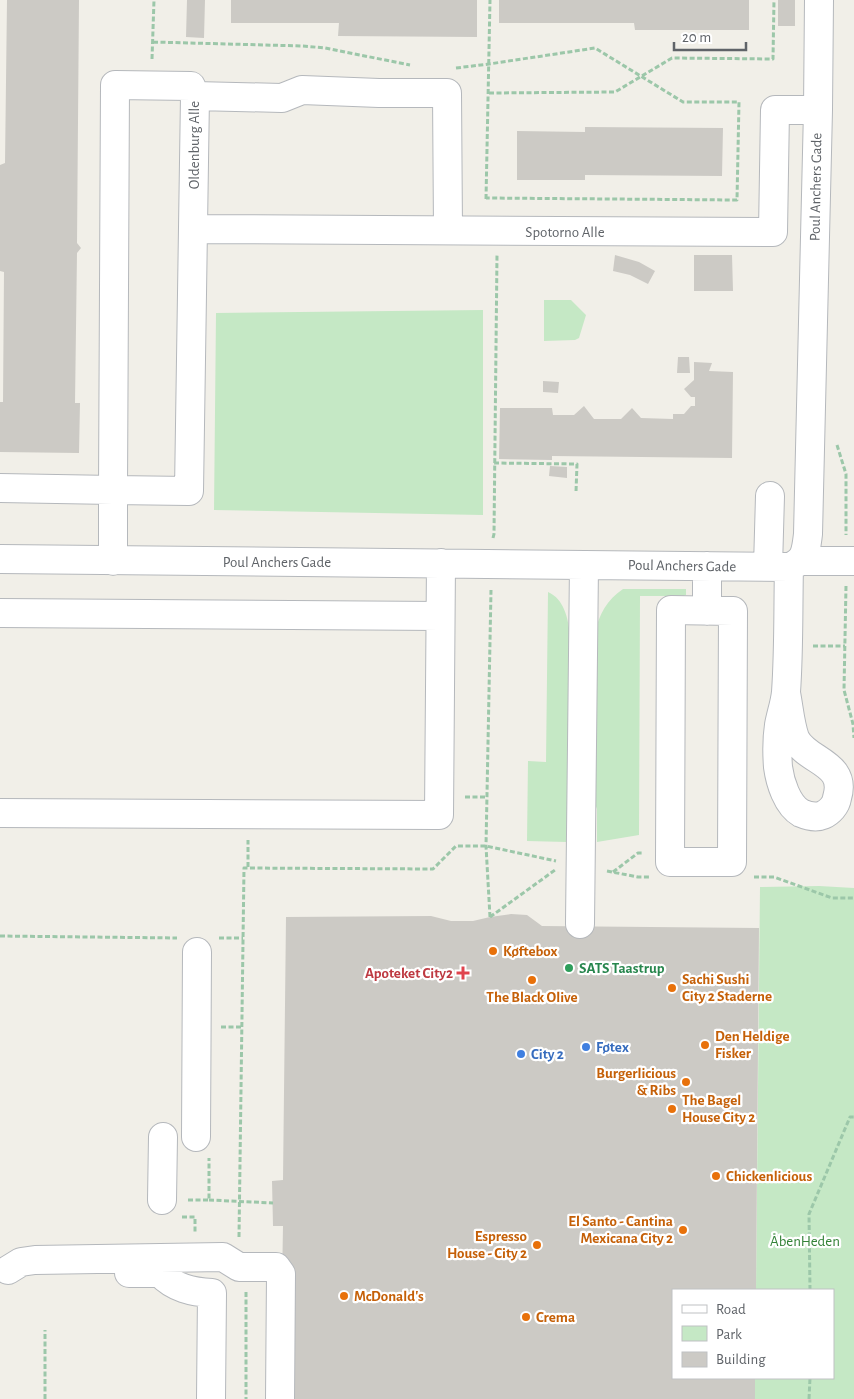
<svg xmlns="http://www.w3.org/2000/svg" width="854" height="1399" font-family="'Alegreya Sans',sans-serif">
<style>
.green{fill:#c5e8c5}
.building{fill:#cccac5}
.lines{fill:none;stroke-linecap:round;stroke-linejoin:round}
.minor-casing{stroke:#b5b8bc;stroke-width:30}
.path{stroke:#9cc7a9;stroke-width:3;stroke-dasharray:5 2.5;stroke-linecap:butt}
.minor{stroke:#fff;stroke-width:28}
.path-bridge{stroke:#9cc7a9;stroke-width:3;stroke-dasharray:5 2.5;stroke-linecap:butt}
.food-dot{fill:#e8710a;stroke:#fff;stroke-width:2}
.leisure-dot{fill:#2e9e5b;stroke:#fff;stroke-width:2}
.health-dot{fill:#e0444e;stroke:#fff;stroke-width:2}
.shop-dot{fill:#3f7fe0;stroke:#fff;stroke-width:2}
.labels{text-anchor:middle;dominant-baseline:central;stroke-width:4.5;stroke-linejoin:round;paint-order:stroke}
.street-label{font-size:15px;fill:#5f6368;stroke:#fff}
.food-label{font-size:15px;font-weight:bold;fill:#c56008;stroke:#fff;text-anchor:start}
.leisure-label{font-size:15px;font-weight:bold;fill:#27864d;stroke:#fff;text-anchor:start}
.health-label{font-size:15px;font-weight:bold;fill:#be3a42;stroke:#fff;text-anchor:end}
.shop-label{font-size:15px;font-weight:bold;fill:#366cbe;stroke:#fff;text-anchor:start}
.park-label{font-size:15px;fill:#348238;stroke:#fff}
</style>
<rect width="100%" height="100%" fill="#f1efe8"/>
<path class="green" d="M544 300H571L586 315 579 338 575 340 544 341Z
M483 310V515L214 510 216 313Z
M623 589H686V595L683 596H640L639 835 597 842V809L594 801 595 633C599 614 607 600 623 589Z
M548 592C564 599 568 618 570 634L567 842 527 841 528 761 546 762Z
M819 886 854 888V1399H755V1378H833V1290H756L760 887Z"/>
<path class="building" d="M7 0H79L77 243 81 248 77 253 75 403H80L79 453 0 452V402H3L4 272 0 271V165L5 163Z
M187 0H205L204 38 186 37Z
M231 0H477V37L338 36 339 23H231Z
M499 0H749V30H635L634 23H499Z
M778 0H795V26H778Z
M585 127 723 128 722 176 585 175V180H517V131L585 132Z
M615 255 639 262 655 271 648 284 630 275 613 271Z
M694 255H732L733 291H694Z
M678 357H689L690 373H677Z
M694 362 712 363 709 371 733 372 732 458 552 456V460L499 459 500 408H552L553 415H574L584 406 594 419H621L632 408 641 418 673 419V414H684L691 406H695V397H691L684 389 694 380Z
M543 381 559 382 558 393 543 392Z
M550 466 567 467V478L549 476Z
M511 914 527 915 542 926 759 928 756 1290H673V1378H755V1399H280L283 1226H273L272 1181 283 1180 286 917 431 916 451 921H473L490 917Z"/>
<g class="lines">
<defs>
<path id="minor" d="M195 96 282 98 302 90 379 93H447L448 230
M193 229 773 232 775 110H818
M0 488 113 490 115 85 191 86 195 96 189 491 113 490V561
M0 559 789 567C806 561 806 550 808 534L818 110 819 0
M800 561H854
M768 567 770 496
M671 610 733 611 732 862H670Z
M707 611V566
M0 613 440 616
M786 693C789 708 790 724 795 738 806 762 848 762 837 798 836 805 830 812 823 815 816 818 808 816 801 813 787 805 780 782 778 767 777 754 777 738 779 725 781 714 785 703 786 692 789 650 788 608 789 567
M0 813 439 815 441 563
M580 924 584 565
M196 1137 197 952
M162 1200 163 1137
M8 1270 21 1262 35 1260 223 1257 239 1267H276L281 1274 280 1399
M129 1273H160C174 1288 192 1292 212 1293L211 1399"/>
</defs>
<use href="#minor" class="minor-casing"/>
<path class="path" d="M153 42 303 46 325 48 410 65
M152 59 154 0
M456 68 489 64 595 48 683 102H739L737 200 486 198
M489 93 615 92 672 58 773 59 774 0
M486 199 490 0
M837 445 846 474V535
M494 463 577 464 576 492
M493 538 494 534 497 255
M846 586 844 690 853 724 854 738
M813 646H845
M465 797H487
M248 867V840
M607 871 638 877H650
M613 872 638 853H644
M754 877H774L832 898H854
M490 917 486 846 491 590
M490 917 555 870
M0 936 177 938
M219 938H243
M221 1027H241
M188 1200H209V1158
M182 1217H195V1233
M239 1237 244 868 433 869 456 846H486L556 861
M810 1290 809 1214 850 1117H854
M246 1292V1399
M45 1399V1330
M809 1399 810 1378"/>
<use href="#minor" class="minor"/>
<path class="path-bridge" d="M209 1200 273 1203"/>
</g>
<g class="food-dot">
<circle cx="493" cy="951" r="5"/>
<circle cx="532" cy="980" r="5"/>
<circle cx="672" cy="988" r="5"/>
<circle cx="705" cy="1045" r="5"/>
<circle cx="686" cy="1082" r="5"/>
<circle cx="672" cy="1109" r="5"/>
<circle cx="716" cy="1176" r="5"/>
<circle cx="683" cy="1230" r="5"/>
<circle cx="537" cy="1245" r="5"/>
<circle cx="344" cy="1296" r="5"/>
<circle cx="526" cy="1317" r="5"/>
</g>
<circle class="leisure-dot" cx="569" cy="968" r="5"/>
<path class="health-dot" d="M460.5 965.5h5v5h5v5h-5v5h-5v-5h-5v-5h5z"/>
<g class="shop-dot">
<circle cx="586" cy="1047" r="5"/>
<circle cx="521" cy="1054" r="5"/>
</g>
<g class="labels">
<g class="street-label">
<text transform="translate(194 145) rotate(-90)">Oldenburg Alle</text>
<text transform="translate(816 187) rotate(-89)">Poul Anchers Gade</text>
<text x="565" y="232">Spotorno Alle</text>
<text x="277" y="562">Poul Anchers Gade</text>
<text transform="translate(682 566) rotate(1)">Poul Anchers Gade</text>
</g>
<g class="food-label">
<text x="503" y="951">Køftebox</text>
<text x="682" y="979">Sachi Sushi<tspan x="682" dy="17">City 2 Staderne</tspan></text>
<text x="532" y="997" text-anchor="middle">The Black Olive</text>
<text x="715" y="1036">Den Heldige<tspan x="715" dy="17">Fisker</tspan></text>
<text x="676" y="1073" text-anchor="end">Burgerlicious<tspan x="676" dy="17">&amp; Ribs</tspan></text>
<text x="682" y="1100">The Bagel<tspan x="682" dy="17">House City 2</tspan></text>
<text x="726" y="1176">Chickenlicious</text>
<text x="673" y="1221" text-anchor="end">El Santo - Cantina<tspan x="673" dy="17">Mexicana City 2</tspan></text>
<text x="527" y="1236" text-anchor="end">Espresso<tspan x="527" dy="17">House - City 2</tspan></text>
<text x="354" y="1296">McDonald's</text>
<text x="536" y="1317">Crema</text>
</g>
<g class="leisure-label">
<text x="579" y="968">SATS Taastrup</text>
</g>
<g class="health-label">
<text x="453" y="973">Apoteket City2</text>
</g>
<g class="shop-label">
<text x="596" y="1047">Føtex</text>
<text x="531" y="1054">City 2</text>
</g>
<g class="park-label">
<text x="805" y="1241">ÅbenHeden</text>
</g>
</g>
<rect x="672" y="1289" width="162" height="90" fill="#ffffff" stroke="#bfc1c3"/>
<rect x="682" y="1305" width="25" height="8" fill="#ffffff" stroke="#bfc1c3"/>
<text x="716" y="1314" font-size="15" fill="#5f6368">Road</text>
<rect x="682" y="1326" width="25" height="15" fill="#c5e8c5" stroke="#bfc1c3"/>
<text x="716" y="1339" font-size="15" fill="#5f6368">Park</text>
<rect x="682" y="1352" width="25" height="15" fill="#cccac5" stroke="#bfc1c3"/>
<text x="716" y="1364" font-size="15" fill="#5f6368">Building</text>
<path d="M674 42v8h72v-8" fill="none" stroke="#5f6368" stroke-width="2.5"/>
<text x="682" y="42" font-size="15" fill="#5f6368" stroke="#ffffff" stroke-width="4" paint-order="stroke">20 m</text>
</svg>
